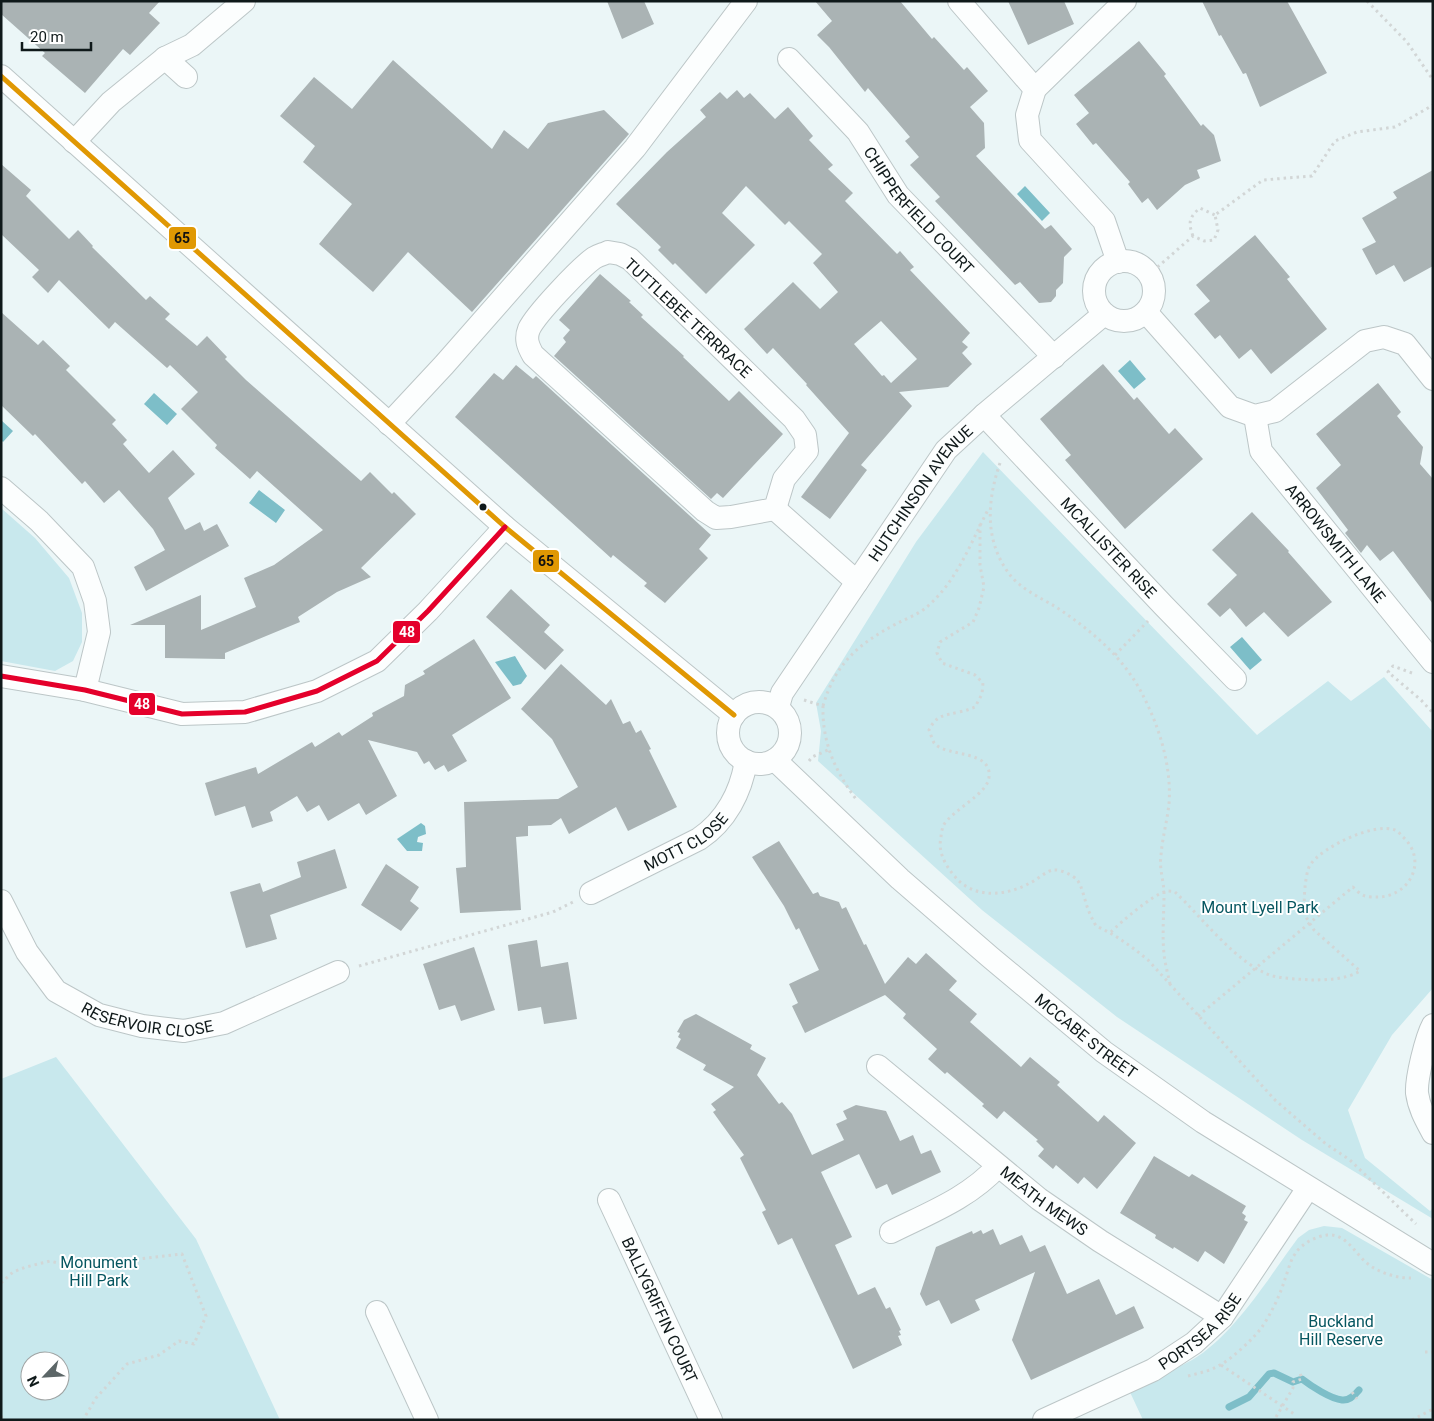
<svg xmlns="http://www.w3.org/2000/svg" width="1434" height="1421" font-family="Roboto,sans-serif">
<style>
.green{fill:#c8e8ed;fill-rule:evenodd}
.water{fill:#7dbec8}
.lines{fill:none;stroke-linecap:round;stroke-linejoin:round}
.stream{stroke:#7dbec8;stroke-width:7}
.building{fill:#aab3b4;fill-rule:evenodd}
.minor-casing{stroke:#bcc6c7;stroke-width:24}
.path{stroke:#d2d6d6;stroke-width:3;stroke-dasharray:2.5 4;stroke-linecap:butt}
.minor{stroke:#fcfefe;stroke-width:22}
.bus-1-casing{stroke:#fff;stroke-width:9}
.bus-2-casing{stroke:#fff;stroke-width:9}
.bus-1{stroke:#e09803;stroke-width:5}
.bus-2{stroke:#e4002b;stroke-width:5}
.bus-dot{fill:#0f191a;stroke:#fff;stroke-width:2}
.labels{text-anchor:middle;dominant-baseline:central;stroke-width:4;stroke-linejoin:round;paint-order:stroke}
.street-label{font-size:16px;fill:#0f191a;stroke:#fff}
.park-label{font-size:16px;fill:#065660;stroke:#fff}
.line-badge{stroke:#fff;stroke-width:2}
.badge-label{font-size:14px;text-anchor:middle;font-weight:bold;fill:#fff}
.pale-badge-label{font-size:14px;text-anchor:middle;font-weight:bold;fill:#111}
</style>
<rect width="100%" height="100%" fill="#ebf6f7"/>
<path class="green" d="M983 452 1257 735 1328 681 1351 701 1384 677 1433 732V988L1392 1035 1348 1110 1365 1158 1430 1211 1433 1208V1219L1302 1140 1117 1017 982 910 818 761 821 731 816 703 916 542Z
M1 508 35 538 69 578 82 613V642L73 661 55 671 1 661Z
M56 1057 196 1239 280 1420H1V1079ZM30 1361H60V1391H30Z
M1324 1226 1342 1228 1433 1280V1420H1143L1129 1390C1150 1380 1172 1371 1192 1360 1234 1335 1269 1277 1298 1238L1309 1230Z"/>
<path class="water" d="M1025 186 1050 213 1042 221 1017 194Z
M1130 360 1146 379 1134 389 1118 371Z
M154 393 177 414 167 425 144 404Z
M1 420 13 431 3 442 1 440Z
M259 490 285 510 276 523 249 503Z
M1242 637 1262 660 1250 670 1230 647Z
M515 656 527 676 521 684 513 686 495 662Z
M421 823 425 826 426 834 418 837 417 842 423 843 422 851H407L397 839Z"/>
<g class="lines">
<path class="stream" d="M1229 1407 1249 1397 1269 1374 1274 1373 1293 1382 1302 1379C1311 1386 1331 1399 1342 1400 1349 1401 1355 1395 1359 1390"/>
</g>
<path class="building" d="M1 1H160L149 13 160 23 130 55 123 49 85 93 42 56 45 53 1 14Z
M607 1H644L654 24 622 39Z
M815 1H900L932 39 934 37 964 70 967 67 988 91 970 107 984 123 985 148 976 156 1045 229 1051 225 1072 249 1064 257 1063 283 1056 290V296L1051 302 1039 303 1020 282 1015 285 935 201 940 197 910 165 919 157 905 141 910 137 868 88 865 92 829 47 817 35 832 21Z
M1008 1H1064L1074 24 1028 45Z
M1202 1H1287L1327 73 1260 107 1246 73 1243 74 1221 35 1219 36Z
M1139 41 1166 74 1164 76 1201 126 1203 124 1214 135 1221 161 1197 170 1200 178 1185 185 1157 210 1148 198 1142 203 1128 184 1130 182 1096 143 1093 145 1076 124 1089 113 1074 95Z
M393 60 492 149 504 130 528 149 548 123 604 110 629 134 472 312 408 252 373 292 319 244 352 204 303 162 315 146 280 116 314 77 352 109Z
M737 90 744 98 750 93 775 119 788 107 813 136 809 140 833 165 828 169 853 193 845 201 897 254 900 251 914 267 910 270 970 333 962 342 968 347 962 353 972 364 948 387 899 392 912 406 861 465 867 470 830 519 801 497 849 433 806 385 807 384 773 348 767 354 744 329 793 282 820 309 838 292 813 263 822 254 789 221 785 225 746 186 722 213 755 245 706 294 675 263 673 265 658 250 661 247 616 204 667 152 706 117 700 110 720 92 727 99ZM881 321 917 359 891 383 884 375 882 376 854 344Z
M1 164 31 190 26 196 69 239 78 230 93 246 92 247 146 300 150 296 170 314 165 319 197 346 207 336 227 357 225 359 246 380 361 481 370 472 392 494 394 492 416 514 361 568 371 577 337 592 298 617 300 622 225 653V659L165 658V625H130L201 595V630L256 607 244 578 274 565 323 530 257 471 250 479 215 448 217 445 181 409 198 392 170 365 167 368 115 322 109 329 59 280 48 293 32 277 39 270 1 234Z
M1433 170V266L1404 282 1394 265 1376 275 1362 249 1376 242 1362 218 1397 198 1393 192Z
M1255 235 1290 277 1287 279 1327 329 1271 374 1251 349 1239 359 1220 335 1215 339 1194 314 1210 301 1196 285Z
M600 274 631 301 629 302 643 315 641 317 684 356 683 357 729 401 739 391 783 434 723 498 717 493 711 499 554 356 566 342 563 338 570 330 559 320Z
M1 312 38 345 43 340 70 366 66 370 116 420 112 424 127 440 123 444 149 473 173 450 195 474 168 498 185 530 200 522 204 531 217 524 229 546 146 591 134 567 165 550 153 529 119 490 104 503 85 481 82 484 35 434 33 436 1 405Z
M1103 364 1134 400 1137 397 1169 434 1175 428 1203 459 1125 529 1065 460 1071 455 1040 419Z
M516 365 533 379 536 376 711 535 699 549 708 558 665 603 644 586 647 583 613 555 611 558 455 417 494 373 503 380Z
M1378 383 1401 412 1397 416 1423 447 1420 464 1433 479V604L1393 551 1380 561 1367 545 1361 553 1345 533 1348 530 1316 488 1341 465 1316 434Z
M1252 512 1289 551 1288 552 1332 602 1288 637 1264 612 1246 627 1230 608 1220 617 1207 604 1237 575 1212 550Z
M511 589 550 625 544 632 564 650 545 670 486 617Z
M474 639 511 698 452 735 467 761 448 772 444 765 435 770 429 761 424 764 417 752 368 740 397 796 366 815 359 803 328 821 319 805 307 812 297 796 270 812 273 821 252 828 245 806 215 816 205 783 256 767 258 774 312 742 315 747 339 732 342 736 373 716 372 713 404 696 405 685 425 674 423 671Z
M561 664 606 705 611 699 623 724 630 721 636 733 641 730 651 749 649 750 677 807 628 831 616 807 569 834 561 818 551 825 528 826V836L516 837 521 910 460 913 456 868 466 867 464 802 558 799 578 787 552 739 521 709Z
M779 841 813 894 818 892 820 896 839 902 842 909 846 907 864 945 866 944 885 984 908 957 916 964 926 953 957 981 949 990 977 1014 970 1022 1021 1067 1030 1057 1060 1082 1057 1085 1098 1122 1104 1115 1136 1143 1097 1189 1084 1177 1078 1184 1056 1165 1053 1169 1038 1156 1044 1149 1036 1141 1038 1140 1004 1111 997 1119 982 1106 984 1104 947 1072 945 1074 928 1059 937 1049 903 1018 906 1014 885 995 805 1033 792 1006 798 1003 789 984 819 970 799 928 796 930 784 906 752 857Z
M335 849 347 888 270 915 277 939 246 948 230 892 260 883 263 892 301 877 297 862Z
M386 864 419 887 410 901 419 908 401 931 361 905Z
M537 940 541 967 568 962 577 1019 544 1024 541 1007 518 1011 508 945Z
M474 947 495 1010 461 1021 455 1005 439 1010 423 964Z
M696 1014 752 1045 750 1049 766 1058 757 1075 779 1104 782 1102 792 1114 812 1155 844 1140 836 1124 847 1119 843 1111 856 1105 886 1111 900 1141 913 1135 921 1154 931 1150 941 1172 892 1195 887 1184 876 1189 859 1154 821 1172 852 1237 835 1245 858 1295 875 1287 886 1309 890 1307 901 1330 899 1331 901 1335 898 1336 902 1345 853 1369 792 1238 778 1245 762 1212 766 1210 740 1158 744 1155 713 1112 716 1110 711 1104 734 1087 703 1070 706 1065 676 1048 681 1039 678 1037 680 1033 677 1032 684 1020Z
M1154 1156 1189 1177 1192 1174 1246 1206 1242 1213 1246 1216 1244 1220 1248 1222 1224 1264 1205 1251 1198 1262 1174 1247 1173 1249 1155 1238 1156 1235 1120 1213Z
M993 1229 1000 1245 1022 1235 1030 1252 1045 1245 1067 1294 1099 1279 1116 1315 1134 1306 1144 1328 1031 1380 1012 1340 1035 1272 975 1300 980 1310 951 1324 939 1300 926 1306 920 1294 936 1247 972 1231 973 1234 981 1230 983 1234Z"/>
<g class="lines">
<defs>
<g id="minor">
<path d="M959 1 1035 89"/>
<path d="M165 58 186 77"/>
<path id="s1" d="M789 59 858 132 898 195 1054 357"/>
<path d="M1 76 505 527 734 715"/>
<path d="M74 142 111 102 165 58 192 45 244 1"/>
<path d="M608 252 620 254 630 259 794 419 805 435 807 451 784 479 775 509 731 517 716 518 705 511 533 355C528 346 525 339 529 329 536 314 580 268 594 258 599 255 604 254 608 252Z"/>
<circle cx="1124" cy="291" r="30"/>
<path d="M1118 262 1104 221 1030 140 1027 115 1035 89 1125 1"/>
<path d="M1146 312 1230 407 1255 416 1275 411 1365 341 1384 337 1405 344 1433 379"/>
<path id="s2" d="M984 415 1163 605 1235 679"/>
<path id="s3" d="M1255 416 1261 451 1433 662"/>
<path d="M389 424 444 365 635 148 746 1"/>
<path d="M1 488 39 521 83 567 95 601 99 632 85 690"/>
<path d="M775 509 857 582"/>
<path d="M1 676 85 690 182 714 245 712 317 691 377 661 428 611 505 527"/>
<circle cx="759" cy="733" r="31"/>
<path id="s4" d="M778 707 782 693 946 450 984 415 1104 314"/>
<path id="s5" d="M775 760 900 879 990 957 1104 1052 1203 1122 1433 1264"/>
<path id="s6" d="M591 893 699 839C726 821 741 792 746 761"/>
<path id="s7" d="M1 901 27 952 56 991 99 1015 142 1026 184 1031 224 1023 338 972"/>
<path d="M1433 1025C1426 1038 1416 1079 1417 1093 1419 1108 1426 1120 1433 1133"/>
<path id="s8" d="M878 1066 1039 1199 1100 1241 1222 1317"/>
<path id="s9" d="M609 1200 711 1420"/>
<path d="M891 1232C929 1213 969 1198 998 1166"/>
<path d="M377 1312 427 1420"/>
<path id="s10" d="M1044 1420 1153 1370 1194 1343 1222 1317 1308 1188"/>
</g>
</defs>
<use href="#minor" class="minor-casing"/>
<path class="path" d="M1367 1 1407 42 1433 80
M1193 236C1188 223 1189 217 1200 208L1215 215
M1161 296 1158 280 1153 271 1193 236 1204 241 1214 240 1218 230 1215 215 1263 180 1312 176 1335 141 1357 132 1395 127 1433 105
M1000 463C987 501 984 541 1010 575 1021 589 1041 598 1056 607 1089 629 1119 653 1139 688 1158 722 1172 765 1169 804 1167 822 1162 839 1161 856 1159 869 1164 881 1164 894 1164 914 1162 934 1164 954 1165 964 1168 974 1170 984
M980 524V565L984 587 979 608 973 622 940 642 937 653 942 663 975 675 983 683 982 694 975 707C970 709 965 711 959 712 944 716 937 714 929 730 931 734 932 741 935 744 948 757 992 750 989 777 988 794 952 810 943 826 942 830 941 834 941 838 937 853 948 870 959 881 979 899 1008 895 1030 883 1037 880 1046 871 1053 870 1060 869 1073 875 1077 880 1082 885 1085 902 1088 909 1090 915 1093 920 1096 926 1116 935 1131 946 1148 960L1275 1100 1326 1144 1350 1160 1416 1224
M1115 655 1148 621
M1412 673 1393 666 1388 672 1421 700 1433 713
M804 700 823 706C822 742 835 771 856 799
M823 706C835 664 858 644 896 624 907 618 920 614 929 605 958 579 971 542 989 508
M809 761 812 757 828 750
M1111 932C1121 922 1153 894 1167 891 1167 891 1174 891 1175 892 1201 916 1238 966 1273 976 1286 979 1299 979 1312 980 1327 980 1347 979 1360 971L1314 930C1311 925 1307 920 1305 914 1303 904 1305 873 1310 865 1322 847 1374 822 1395 830 1398 831 1401 835 1403 837 1429 861 1409 898 1376 897 1373 897 1368 897 1365 896 1361 895 1356 890 1353 887 1301 930 1250 973 1198 1016
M359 966 553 912 573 902
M1 1283 13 1272 26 1267 50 1261 83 1269 138 1259 182 1254 206 1316 194 1344 179 1341 159 1355 127 1364 96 1398 83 1420
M1425 1352H1433
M1221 1365 1294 1414
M1188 1376C1199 1373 1210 1371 1220 1365 1233 1358 1254 1338 1262 1327 1272 1312 1280 1295 1285 1279 1288 1271 1290 1261 1295 1254 1301 1244 1316 1236 1327 1235 1348 1233 1356 1257 1372 1267 1384 1274 1397 1278 1411 1278
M1352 1392 1357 1399
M1 1416 3 1420
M1276 1417 1293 1388V1382L1302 1379 1300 1373
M1412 1420 1433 1409"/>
<use href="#minor" class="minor"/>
<defs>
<path id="bus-1" d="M1 76 505 527 734 715"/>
<path id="bus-2" d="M1 676 85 690 182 714 245 712 317 691 377 661 428 611 505 527"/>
</defs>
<use href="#bus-1" class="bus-1-casing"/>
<use href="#bus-2" class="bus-2-casing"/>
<use href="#bus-1" class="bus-1"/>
<use href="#bus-2" class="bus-2"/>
</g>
<circle class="bus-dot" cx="483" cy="507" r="4.5"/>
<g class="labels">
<g class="street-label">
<text stroke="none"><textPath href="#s1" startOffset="200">CHIPPERFIELD COURT</textPath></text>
<text transform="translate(688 318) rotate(43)">TUTTLEBEE TERRRACE</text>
<text stroke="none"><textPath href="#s4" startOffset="258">HUTCHINSON AVENUE</textPath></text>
<text stroke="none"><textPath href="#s3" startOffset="154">ARROWSMITH LANE</textPath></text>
<text stroke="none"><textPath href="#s2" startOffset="182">MCALLISTER RISE</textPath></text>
<text stroke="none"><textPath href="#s6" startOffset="108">MOTT CLOSE</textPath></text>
<text stroke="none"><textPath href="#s7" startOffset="204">RESERVOIR CLOSE</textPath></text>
<text stroke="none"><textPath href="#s5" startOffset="416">MCCABE STREET</textPath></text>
<text stroke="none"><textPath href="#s8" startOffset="214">MEATH MEWS</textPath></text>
<text stroke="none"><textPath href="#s9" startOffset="121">BALLYGRIFFIN COURT</textPath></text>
<text stroke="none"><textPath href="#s10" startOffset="181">PORTSEA RISE</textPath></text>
</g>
<g class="park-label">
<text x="1260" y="907">Mount Lyell Park</text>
<text x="99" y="1262">Monument<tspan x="99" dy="18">Hill Park</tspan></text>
<text x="1341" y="1321">Buckland<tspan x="1341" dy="18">Hill Reserve</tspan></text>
</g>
</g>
<g class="line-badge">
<rect x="168" y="226" width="29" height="24" rx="5" fill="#e09803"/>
<rect x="532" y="549" width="28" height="24" rx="5" fill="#e09803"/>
<rect x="392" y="620" width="29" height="24" rx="5" fill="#e4002b"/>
<rect x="128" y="692" width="28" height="24" rx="5" fill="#e4002b"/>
</g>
<g class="badge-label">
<text x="407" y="637">48</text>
<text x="142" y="709">48</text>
</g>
<g class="pale-badge-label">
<text x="182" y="243">65</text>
<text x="546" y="566">65</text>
</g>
<rect width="1434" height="1421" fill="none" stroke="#0f191a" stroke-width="5"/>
<g transform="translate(45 1376) rotate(245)"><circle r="24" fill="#ffffff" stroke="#9fa3a3"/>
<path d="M0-4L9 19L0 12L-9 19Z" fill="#5c6667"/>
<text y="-8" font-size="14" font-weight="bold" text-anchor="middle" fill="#0f191a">N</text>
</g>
<path d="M22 42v8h69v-8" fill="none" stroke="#0f191a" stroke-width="2.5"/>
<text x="30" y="42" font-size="15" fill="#0f191a" stroke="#ffffff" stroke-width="4" paint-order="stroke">20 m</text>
</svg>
